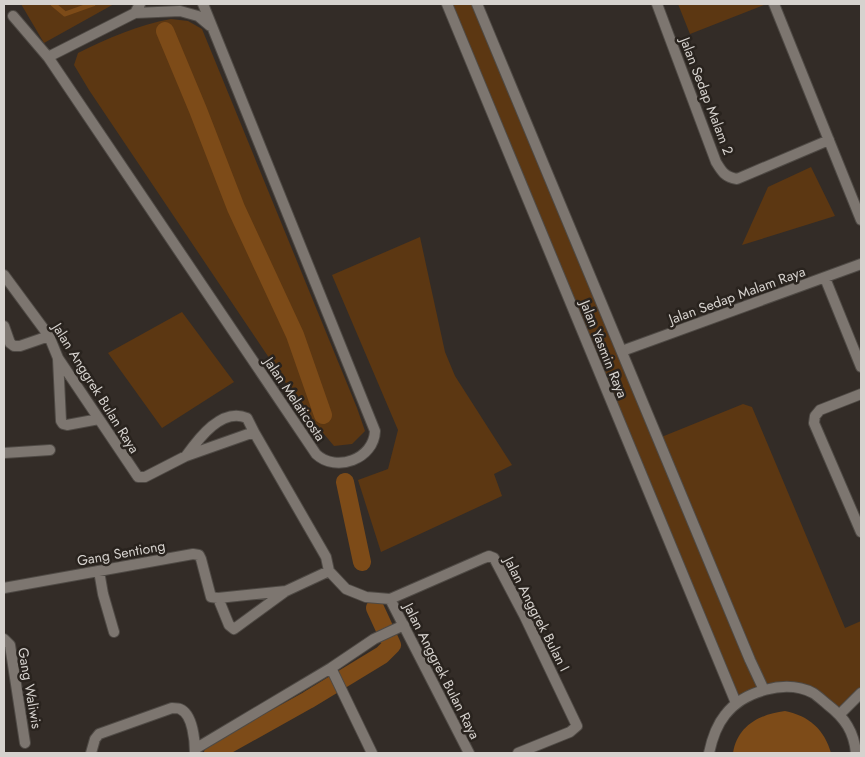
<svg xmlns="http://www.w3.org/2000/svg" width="865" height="757" font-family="Jost,sans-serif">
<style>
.green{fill:#5c3712}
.water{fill:#7d4b18}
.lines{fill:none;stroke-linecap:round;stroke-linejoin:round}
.stream{stroke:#7d4b18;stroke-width:5}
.canal{stroke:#7d4b18;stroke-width:18}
.minor-casing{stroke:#4f4a45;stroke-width:12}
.tertiary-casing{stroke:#4f4a45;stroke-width:12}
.minor{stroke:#7d7670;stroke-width:10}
.tertiary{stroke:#7d7670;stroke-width:10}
.labels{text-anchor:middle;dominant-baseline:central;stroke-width:5;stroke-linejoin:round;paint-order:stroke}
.street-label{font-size:14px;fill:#d6d2ce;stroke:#29231e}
</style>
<rect width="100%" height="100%" fill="#332c27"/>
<path class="green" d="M21 4H114L44 43Z
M446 4H478L659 438 743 404 752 407 845 628 861 621V694L840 714 812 693 782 687 736 703Z
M678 4H764V5L690 34Z
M171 19 188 21 202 29 357 408 365 431 352 444 334 446 304 410 89 90 74 65 78 53C108 38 138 25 171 19Z
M811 167 835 216 742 245 768 187Z
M420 237 445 352 455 376 512 465 494 474 502 496 381 552 358 480 388 469 398 430 332 275Z
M182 312 234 382 162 428 108 353Z"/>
<path class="water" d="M785 711C809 716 824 729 831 753H733C737 726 760 714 785 711Z"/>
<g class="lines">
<path class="stream" d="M53 4 65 14 93 4"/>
<path class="canal" d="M165 31 198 110 236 208 295 335 323 415
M345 482 362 562
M213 753 308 700 382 655 392 645 375 608"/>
<defs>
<path id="minor" d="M140 4 135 13 180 11 198 16 210 26
M657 4 716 162C722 172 725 177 737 179L829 140
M774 4 861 220
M13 16 48 57 316 454C336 473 374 459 375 431L203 4
M48 57 135 13
M4 275 49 336 58 358 138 477H145L186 456 254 432 326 557 329 571 346 589 366 597 390 599 469 753
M825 278 861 367
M4 326 10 343 14 346H20L49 336
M622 351 861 264
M58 359 61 421 63 424 67 425 99 419
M861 394 820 410 815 416 814 423 861 532
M4 453 50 450
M186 456C199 438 222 407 247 418L254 432
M99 571 103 594 114 632
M4 588 193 554 199 555 201 559 211 597 218 598 286 591
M218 598 229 625 234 629 286 591 329 571
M390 599 484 558 489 556 494 558 525 617 577 726 570 732 518 753
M4 639 10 645 25 743
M331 668 372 753
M840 714 861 693
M195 749 331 668 374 639 404 625
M91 753 95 739 99 734 172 708C175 708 178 708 180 709 193 714 195 742 195 753"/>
<path id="tertiary" d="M447 4 736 703
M477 4 750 660 764 690
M709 753C712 739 716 726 725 715 743 691 786 679 813 693 818 696 823 701 828 705 845 718 854 732 856 753"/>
</defs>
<use href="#minor" class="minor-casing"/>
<use href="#tertiary" class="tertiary-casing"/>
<use href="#minor" class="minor"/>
<use href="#tertiary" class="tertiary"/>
</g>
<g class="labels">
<g class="street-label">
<text transform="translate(707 96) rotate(69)">Jalan Sedap Malam 2</text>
<text transform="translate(737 295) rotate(-20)">Jalan Sedap Malam Raya</text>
<text transform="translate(604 349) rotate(68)">Jalan Yasmin Raya</text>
<text transform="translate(96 388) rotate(58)">Jalan Anggrek Bulan Raya</text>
<text transform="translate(295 399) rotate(56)">Jalan Melaticosta</text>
<text transform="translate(121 553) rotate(-10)">Gang Sentiong</text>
<text transform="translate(537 614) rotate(63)">Jalan Anggrek Bulan I</text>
<text transform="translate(442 671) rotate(63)">Jalan Anggrek Bulan Raya</text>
<text transform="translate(30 688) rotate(80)">Gang Waliwis</text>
</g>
</g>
<rect width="865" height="757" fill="none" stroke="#d6d2ce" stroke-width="10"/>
</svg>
